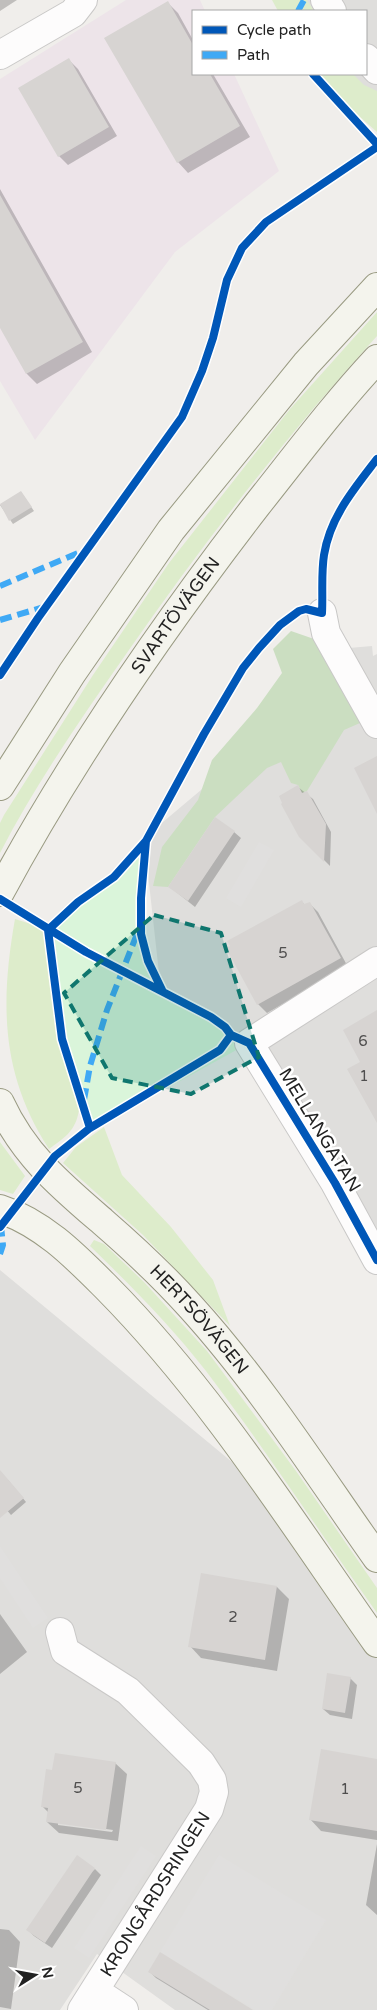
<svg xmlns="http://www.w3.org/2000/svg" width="377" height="2010" font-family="'Varela Round',sans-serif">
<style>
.residential{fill:#dfdedc}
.industrial{fill:#ede4e9}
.grass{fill:#ddeccb}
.forest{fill:#cbdec1}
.park{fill:#daf5da}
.parking{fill:#e0dfde}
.shadow{fill:#0003;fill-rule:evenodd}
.building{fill:#d7d4d2}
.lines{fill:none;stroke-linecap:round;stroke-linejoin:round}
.street-casing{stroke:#c9c8c7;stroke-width:30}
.secondary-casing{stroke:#999a82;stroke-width:30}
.street{stroke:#fdfcfc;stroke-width:28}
.secondary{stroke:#f4f4ed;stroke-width:28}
.quiet{stroke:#3fa9f5;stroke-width:6;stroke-dasharray:12 6;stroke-linecap:butt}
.cycleway-casing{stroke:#fff;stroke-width:11}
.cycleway{stroke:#0057b8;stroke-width:8}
.marked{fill:#0f766e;fill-opacity:0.2;stroke:#0f766e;stroke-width:4;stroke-dasharray:10 6;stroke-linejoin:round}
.labels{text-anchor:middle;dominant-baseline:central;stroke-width:5;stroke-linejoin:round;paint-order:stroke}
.number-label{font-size:15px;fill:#4f4e4e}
.street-label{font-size:18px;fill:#222;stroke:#fff}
</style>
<rect width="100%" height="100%" fill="#f0eeeb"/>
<path class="residential" d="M304 0H377V101L347 74H366V11H311Z
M372 646 373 656 377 654V1261L249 1043 161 991 144 838 271 731 326 650Z
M0 1270 255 1481 377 1659V2010H175L97 1954 60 2010H0Z"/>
<path class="industrial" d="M126 0H200L205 11H193V74H234L279 171 175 252 35 440 0 381V79Z"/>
<path class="grass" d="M272 0H307L314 11H278Z
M319 74H353L364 85 377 91V132L342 101Z
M377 312V336C288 434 207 538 131 647 85 713 37 781 0 853V823L4 815 93 675 169 563 290 409Z
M15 919 50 930C53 967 55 1004 63 1041 69 1065 85 1089 78 1115 74 1132 63 1139 49 1149 1 1075 0 1004 15 919Z
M104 1127 122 1175 171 1227 213 1280 230 1326 143 1235 63 1163 76 1147Z
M0 1142 25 1176 13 1194 0 1190Z
M94 1240 104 1244 144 1282 207 1351 296 1471 377 1588V1613C320 1533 266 1450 206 1371 171 1326 131 1286 90 1246Z"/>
<path class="forest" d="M291 631 314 639 360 723 344 730 307 791 302 793 298 785 291 783 281 762 267 768 215 817 168 887 153 886 162 847 198 800 212 760 257 708 282 673 273 649Z"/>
<path class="park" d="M144 838 142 945 161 991 249 1043 95 1128 63 1041 55 990 50 930 122 870Z"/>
<path class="parking" d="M259 842 274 850 241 907 226 898Z
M0 1546 48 1618 33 1628 0 1578Z
M141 1846 156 1856 89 1958 74 1948Z
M219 1855 326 1920 272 2010H255L160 1952Z"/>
<path class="shadow" d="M0 0H17L0 11Z
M168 3 178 13 193 40V74H213L250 137 188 173 178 162Z
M69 60 78 69 117 136 68 165 59 156Z
M0 189 92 352 37 384 27 374 0 326Z
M21 492 34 511 13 524 0 505Z
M298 787 313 799 331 832 330 866 300 836 284 804Z
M234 832 241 838 195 907 170 887Z
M302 902 305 905 309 903 318 912 348 967 267 1013 258 1004Z
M8 1480 26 1502 11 1515 0 1502V1481Z
M202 1575 277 1587 289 1599 277 1671 201 1658 190 1646Z
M0 1614 27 1652 0 1674Z
M350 1678 357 1685 352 1719 330 1715 323 1709Z
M377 1760V1840L321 1831 310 1819Z
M115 1763 127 1774 118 1841 59 1833 47 1822 49 1813 42 1806 54 1771ZM58 1822 113 1830 112 1832 58 1825Z
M377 1844V1915L366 1905Z
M95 1869 101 1875 52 1948 34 1936 28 1930Z
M0 1929 9 1930 20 1942 11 2009 0 2007Z
M149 1971 241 2010H208L156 1978Z"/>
<path class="building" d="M168 1 193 45V74H210L240 126 177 163 104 38Z
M69 58 109 127 58 157 18 88Z
M0 195 83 342 26 374 0 328Z
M21 491 32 507 9 521 0 504Z
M377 756V814L354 768Z
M298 785 302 793 307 791 326 824 324 862 299 837 281 804 282 803 279 796Z
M215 817 235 831 188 901 168 887Z
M302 900 304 904 310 902 341 958 257 1005 226 948 230 946 227 941Z
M377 1010V1123L347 1069 360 1062 343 1030Z
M0 1470 24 1498 0 1518Z
M201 1573 277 1586 265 1660 188 1647Z
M327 1673 351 1677 345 1713 322 1709Z
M321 1749 377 1759V1831L309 1820Z
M55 1753 116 1762 106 1830 46 1822 48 1808 41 1807 46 1769 52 1770Z
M77 1855 95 1868 45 1943 26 1930Z
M160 1952 253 2010H210L148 1972Z"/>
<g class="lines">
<defs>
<path id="street" d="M325 0 332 11
M0 55 73 13 83 0
M366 58 377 70
M322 613 326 633 377 724
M377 961 249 1043 335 1183 377 1260
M60 1632 65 1651 128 1691 201 1763 212 1780 214 1792 209 1809 82 2010
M95 1991 124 2010"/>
<g id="secondary">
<path d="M0 786 72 673 171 530 306 364 377 287"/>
<path id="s1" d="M0 892C74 755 162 628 257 505 296 456 334 405 377 359"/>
<path id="s2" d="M0 1103C24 1155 60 1185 103 1222 133 1248 163 1276 190 1306 260 1383 317 1473 377 1558"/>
<path d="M0 1209C43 1223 75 1256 106 1287 211 1393 291 1521 377 1643"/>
</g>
</defs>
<use href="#street" class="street-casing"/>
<use href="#secondary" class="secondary-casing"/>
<use href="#street" class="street"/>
<use href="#secondary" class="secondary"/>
<path class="quiet" d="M298 11 304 0
M0 586 83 551
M0 620 44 607
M84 1100 90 1066 107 1010 139 929
M0 1254 3 1245 1 1226"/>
<defs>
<path id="cycleway" d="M313 74 377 144
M377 459C354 489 330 517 324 555 321 574 323 594 322 613L306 609 299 611 280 625 259 648 243 668 204 734 146 841 141 898V934L148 961 163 992 211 1017 225 1027 231 1035 249 1043 335 1183 377 1260
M0 675 38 618 182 417 202 371 213 338 227 280 242 248 266 222 377 147
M0 899 86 952 163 992
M90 1128 62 1039 48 930 78 902 114 877 146 841
M0 1227 55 1156 90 1128 220 1050 231 1035"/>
</defs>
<use href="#cycleway" class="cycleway-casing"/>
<use href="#cycleway" class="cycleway"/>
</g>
<path class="marked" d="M154 915 221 933 259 1057 191 1094 112 1078 64 993Z"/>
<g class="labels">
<g class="number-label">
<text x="283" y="953">5</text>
<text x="363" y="1041">6</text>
<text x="364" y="1076">1</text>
<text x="233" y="1617">2</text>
<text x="78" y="1788">5</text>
<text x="345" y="1789">1</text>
</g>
<g class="street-label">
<text stroke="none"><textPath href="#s1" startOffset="328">SVARTÖVÄGEN</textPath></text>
<text transform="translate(320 1130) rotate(59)">MELLANGATAN</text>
<text stroke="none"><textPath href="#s2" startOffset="296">HERTSÖVÄGEN</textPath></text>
<text transform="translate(155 1894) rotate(-58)">KRONGÅRDSRINGEN</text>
</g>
</g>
<rect x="192" y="10" width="175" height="65" fill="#ffffff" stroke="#a7a7a7"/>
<rect x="202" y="26" width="25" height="8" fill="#0057b8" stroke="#a7a7a7"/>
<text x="237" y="35" font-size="15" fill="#222222">Cycle path</text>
<rect x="202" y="51" width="25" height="8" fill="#3fa9f5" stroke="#a7a7a7"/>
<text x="237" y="60" font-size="15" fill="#222222">Path</text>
<g transform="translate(35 1975) rotate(79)" stroke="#ffffff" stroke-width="4" paint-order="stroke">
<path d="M0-4L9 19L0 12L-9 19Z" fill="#222222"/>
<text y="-8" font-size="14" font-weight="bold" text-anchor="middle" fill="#222222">N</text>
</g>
</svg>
